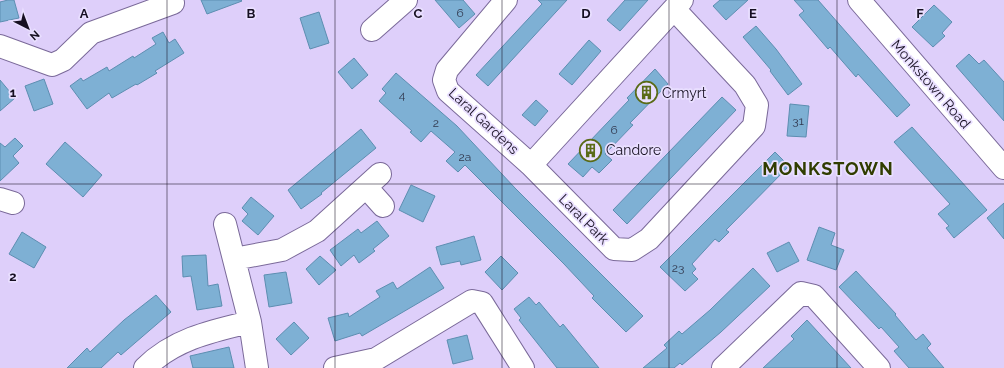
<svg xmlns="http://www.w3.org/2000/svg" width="1004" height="368" font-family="Raleway,sans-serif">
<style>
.building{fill:#7eb0d4;stroke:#5d8eb1}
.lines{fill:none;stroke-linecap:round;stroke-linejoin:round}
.minor-casing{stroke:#7a6999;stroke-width:24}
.minor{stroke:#fff;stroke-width:22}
.grid{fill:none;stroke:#171022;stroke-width:1;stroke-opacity:0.55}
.labels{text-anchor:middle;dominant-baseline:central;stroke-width:3.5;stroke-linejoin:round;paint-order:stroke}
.number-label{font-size:12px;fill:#31384e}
.street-label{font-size:14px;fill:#171022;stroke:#e9dfff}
.poi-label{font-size:14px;fill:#171022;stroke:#e9dfff;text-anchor:start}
.district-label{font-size:18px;font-weight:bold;letter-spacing:1px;fill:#313d00;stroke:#e9dfff}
.grid-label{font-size:13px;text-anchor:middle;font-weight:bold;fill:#171022;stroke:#e9dfff;stroke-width:3.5;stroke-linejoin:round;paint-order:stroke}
</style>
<rect width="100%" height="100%" fill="#decffa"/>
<path class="building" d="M8 0H14L19 18 0 22V2Z
M201 0H241L242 1 207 14Z
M435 0H463L475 14 459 28Z
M538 0H567L488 86 476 75 542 4Z
M625 0H648L620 31 607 20Z
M720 0H748L726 20 713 6Z
M794 0H818L910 105 897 117 858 74 856 77 830 47 828 49 799 15 804 11Z
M934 5 952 22 942 33 945 36 933 47 912 27Z
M319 12 329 43 310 49 300 18Z
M756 26 776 49 802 84 788 95 770 71 771 70 743 37Z
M163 32 169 43 175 39 184 53 155 71 157 73 137 85 136 84 112 98 109 93 87 109 70 86 81 78 83 81 107 67 109 71 133 56 134 58 156 44 152 38Z
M589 40 601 51 572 85 559 74Z
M969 54 979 64 984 60 1004 82V121L956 66Z
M354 58 368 75 352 89 338 72Z
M655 69 668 84 630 123 633 125 605 154 612 160 599 173 592 167 583 177 568 164 629 100 627 98Z
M396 73 457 126 515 188 643 316 626 332 592 298 594 296 564 264 465 165 458 172 446 161 455 152 431 131 421 142 410 132 412 131 379 101 386 93 382 89Z
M44 79 53 104 34 111 25 86Z
M0 80 15 98 0 111Z
M722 97 736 110 627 224 613 210Z
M536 100 548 111 535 126 522 115Z
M790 104 809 106 806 137 787 136Z
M912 127 987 210 954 238 946 228 949 226 938 214 950 204 894 142Z
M361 129 376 148 321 193 322 194 301 209 288 190Z
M15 138 23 146 13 156 19 163 0 181V143L5 147Z
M65 142 102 175 83 197 46 164Z
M775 152 789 166 726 230 729 232 719 242 715 239 692 264 696 269 692 273 698 279 685 291 660 267Z
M411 185 435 196 423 222 399 210Z
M251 197 274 216 258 235 242 221 248 214 242 208Z
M1004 203V239L987 218Z
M377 221 389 236 373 249 375 251 359 263 354 255 341 266 330 250 358 229 361 233Z
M819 227 835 233 831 245 844 250 836 270 807 260Z
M22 232 46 247 34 268 9 254Z
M474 236 481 260 461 265 460 261 441 265 436 247Z
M789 242 799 261 777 272 767 253Z
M206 255 208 286 218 284 222 306 197 310 191 276 183 277 182 256Z
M320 256 336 270 319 285 306 269Z
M501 256 518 273 502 290 485 272Z
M430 267 444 288 362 336 360 333 335 341 328 318 348 313 349 317 380 297 376 291 393 282 397 289Z
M753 268 770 286 721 332 682 365 680 363 674 368H643L667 348 664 345 679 331 682 334 710 310Z
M856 271 896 314 895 315 916 340 923 334 931 344 927 348 944 368H909L894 351 899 347 881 327 879 329 839 287Z
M286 272 292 303 269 307 264 275Z
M156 295 171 312 121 355 118 352 101 368H67L87 348 90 352 124 320Z
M529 297 536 305 539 302 560 327 563 324 599 368H557L519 320 521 318 514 309Z
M807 320 851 368H763L794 339 791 336Z
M294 322 309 338 291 355 276 339Z
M467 335 473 359 453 364 447 340Z
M229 347 234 368H193L190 356Z"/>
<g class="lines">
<defs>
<path id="minor" d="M506 0 447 70 444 80 448 91 531 165 614 249 632 250 649 239 754 126 757 105 745 85 674 9
M859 0 1004 168
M372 30 406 0
M0 46 52 65 63 60 91 33 173 3
M531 165 682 0
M366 187 383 206
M0 199 13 203
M225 224 250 322 257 368
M234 259 282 250 317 231 380 174
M145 368C174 339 212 331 250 322
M335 368 376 359 472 301 482 303 523 368
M723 368 801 293 814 296 879 368"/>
</defs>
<use href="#minor" class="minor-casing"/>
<use href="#minor" class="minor"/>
</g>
<path class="grid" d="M167 0V368M335 0V368M502 0V368M669 0V368M837 0V368M0 184H1004"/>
<defs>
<symbol id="building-ring" viewBox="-11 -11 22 22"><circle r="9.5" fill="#e9dfff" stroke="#5a6b17" stroke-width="1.5"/><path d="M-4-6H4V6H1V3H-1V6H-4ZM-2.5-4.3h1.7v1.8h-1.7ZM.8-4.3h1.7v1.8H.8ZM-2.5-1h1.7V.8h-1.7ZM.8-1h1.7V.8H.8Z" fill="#5a6b17"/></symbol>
</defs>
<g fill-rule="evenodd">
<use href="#building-ring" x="634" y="80" width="25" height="25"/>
<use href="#building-ring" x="578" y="138" width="25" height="25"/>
</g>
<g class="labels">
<g class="number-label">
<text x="460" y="13">6</text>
<text x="402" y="95">4</text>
<text x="798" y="121">31</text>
<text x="436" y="123">2</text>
<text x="614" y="130">6</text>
<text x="465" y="157">2a</text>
<text x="678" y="268">23</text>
</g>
<g class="street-label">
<text transform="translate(931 84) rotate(49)">Monkstown Road</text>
<text transform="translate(484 121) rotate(43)">Laral Gardens</text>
<text transform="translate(584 219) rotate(45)">Laral Park</text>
</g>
<g class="poi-label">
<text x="662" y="93">Crmyrt</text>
<text x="606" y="150">Candore</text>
</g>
<g class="district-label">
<text x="828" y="168">MONKSTOWN</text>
</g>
</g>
<g class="grid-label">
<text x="84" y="18">A</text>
<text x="251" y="18">B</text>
<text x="418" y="18">C</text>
<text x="586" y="18">D</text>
<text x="753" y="18">E</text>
<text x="920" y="18">F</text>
<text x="13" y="97">1</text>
<text x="13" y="281">2</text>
</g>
<g transform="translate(28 28) rotate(138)" stroke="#e9dfff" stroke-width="3" paint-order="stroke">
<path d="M0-3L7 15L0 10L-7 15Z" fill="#171022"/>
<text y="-6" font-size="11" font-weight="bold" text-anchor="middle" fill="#171022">N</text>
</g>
</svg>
